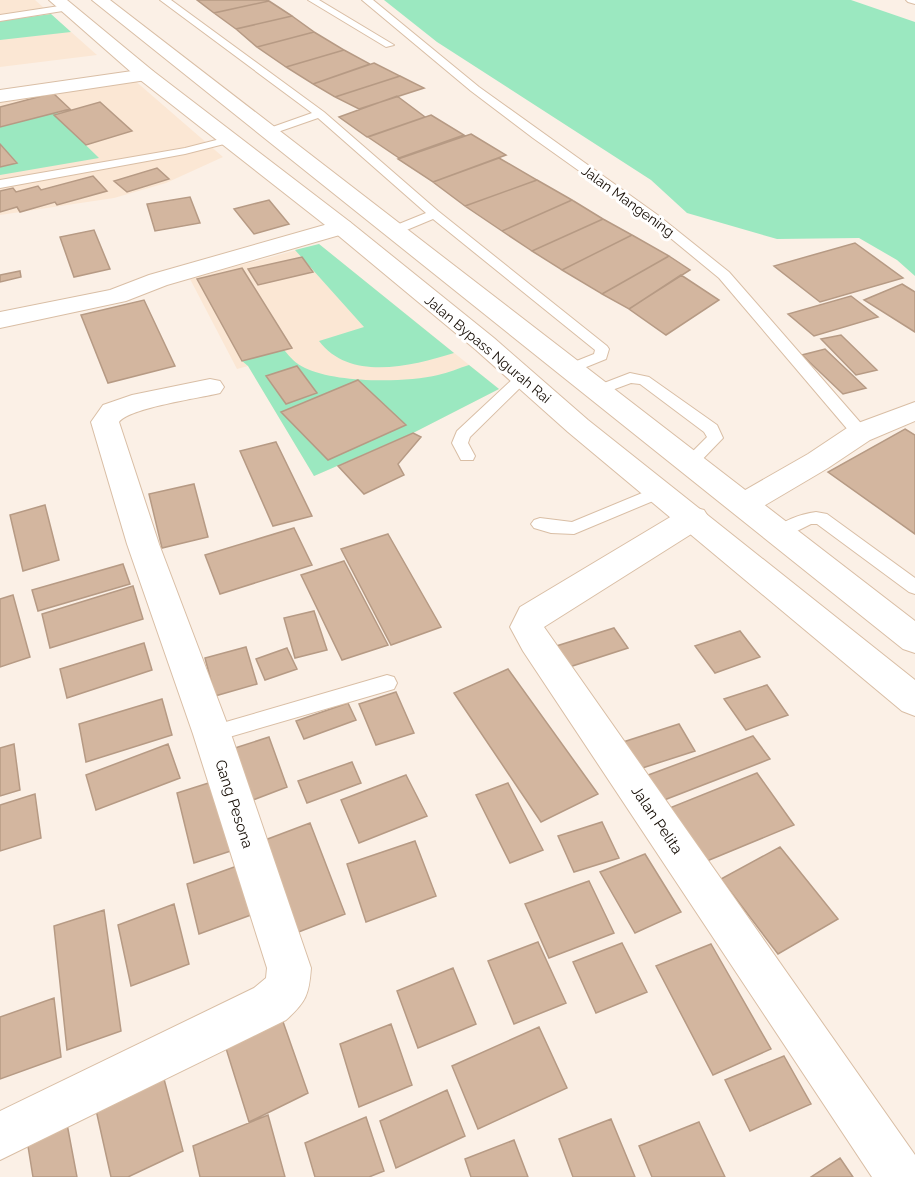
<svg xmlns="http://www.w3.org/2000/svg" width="915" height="1177" font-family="Raleway,sans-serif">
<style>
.built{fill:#fbe7d4}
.green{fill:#9be8c0}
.building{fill:#d3b69f;stroke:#b69a84;stroke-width:1.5}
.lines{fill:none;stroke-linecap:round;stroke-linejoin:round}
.service-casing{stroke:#d9bea5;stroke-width:2}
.minor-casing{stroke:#d9bea5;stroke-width:2}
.trunk-casing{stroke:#d9bea5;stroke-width:2}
.service{fill:#fff;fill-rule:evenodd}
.minor{fill:#fff;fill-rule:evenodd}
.trunk{fill:#fff;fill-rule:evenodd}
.labels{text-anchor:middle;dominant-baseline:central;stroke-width:6;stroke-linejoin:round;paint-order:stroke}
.far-street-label{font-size:14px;fill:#150c04;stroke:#fff}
.street-label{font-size:15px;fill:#150c04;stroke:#fff}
</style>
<rect width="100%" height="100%" fill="#fbf0e6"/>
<path class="built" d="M0 0H35L97 55 0 67Z
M133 79 223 157 166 183 114 198 0 215V99Z
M319 244 499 389 413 433 314 476 248 366 237 369 190 279Z"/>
<path class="green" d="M384 0H851L915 22V276L897 260 859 238 777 239 687 213 651 180 437 42Z
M51 14 71 32 0 40V21Z
M57 112 58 114 55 115 99 158 0 175V167L17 162 0 144V127Z
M319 244 454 353C412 366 350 382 319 341L364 327 295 250Z
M284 350C290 357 296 364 305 368 336 383 404 383 438 375 448 373 459 368 469 365L499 389 413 433 314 476 248 366 242 361Z"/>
<path class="building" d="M197 0H267L269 1 214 13Z
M269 1 292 16 236 29 214 13Z
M292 16 314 32 257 47 236 29Z
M314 32 344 50 286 67 257 47Z
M344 50 370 64 313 84 286 67Z
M374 63 400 76 335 97 313 84Z
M400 76 424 88 359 109 335 97Z
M53 93 70 109 0 127V107Z
M397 96 425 117 367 137 339 117Z
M100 102 132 131 86 145 54 115Z
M431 115 464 135 399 158 368 137Z
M471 134 506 155 433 182 398 159Z
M0 144 17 163 0 167Z
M499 158 537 180 465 206 433 182Z
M157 168 169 179 127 192 114 181Z
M93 176 107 191 57 205 55 202 20 212 17 207 0 212V191L13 188 16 192 38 186 41 190Z
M537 180 572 200 502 231 465 206Z
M190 197 200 223 155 231 147 204Z
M269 200 289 224 254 234 234 209Z
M572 200 603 219 532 251 502 231Z
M603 219 632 235 562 270 532 251Z
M94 230 110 269 74 277 60 237Z
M632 235 669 256 602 294 562 270Z
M855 243 903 278 820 302 774 266Z
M669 256 690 270 629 309 602 294Z
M302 257 313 272 258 285 248 269Z
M242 268 292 348 242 361 197 279Z
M20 271 21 277 0 282V275Z
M681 275 719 300 666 335 629 309Z
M902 284 915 292V332L864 300Z
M851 296 878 317 814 336 788 314Z
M144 300 175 366 108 383 81 315Z
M841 335 877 370 856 375 821 339Z
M825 349 866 388 843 394 802 355Z
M297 366 317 393 286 404 266 376Z
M358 380 406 425 328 460 281 412Z
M905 429 915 435V534L828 472Z
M413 433 421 437 398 464 404 475 364 494 338 466Z
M276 442 312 516 273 526 240 451Z
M194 484 208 537 162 548 149 494Z
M45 505 59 560 23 571 10 515Z
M294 528 312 565 220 594 205 555Z
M388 534 441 627 391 645 341 549Z
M344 561 388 645 342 660 301 575Z
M123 564 130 584 38 611 32 590Z
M133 586 143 619 50 648 42 614Z
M13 595 30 657 0 667V599Z
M314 611 327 650 295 658 284 618Z
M614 628 628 648 563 669 550 648Z
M740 631 760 657 715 673 695 646Z
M144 643 152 670 67 698 60 669Z
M246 647 257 684 215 696 205 658Z
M287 648 297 669 265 680 256 659Z
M508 669 598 794 541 822 454 693Z
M767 685 788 715 746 730 724 699Z
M396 692 414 733 376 745 359 704Z
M162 699 172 735 86 762 79 724Z
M348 703 356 720 304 739 296 721Z
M679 724 695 751 633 771 617 744Z
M753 736 770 759 659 802 643 777Z
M269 737 287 787 253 800 235 748Z
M14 744 20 790 0 796V748Z
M168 744 180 778 96 810 86 775Z
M352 762 361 783 307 803 298 781Z
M757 773 794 825 702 863 667 809Z
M406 775 427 816 359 843 341 800Z
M218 780 237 849 194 863 177 793Z
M508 783 543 850 510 863 476 795Z
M35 794 41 838 0 851V805Z
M602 822 619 858 574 872 558 836Z
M310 823 345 914 296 933 265 840Z
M415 841 436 896 366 922 347 864Z
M780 847 838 919 778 954 721 879Z
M645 854 681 912 635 933 600 872Z
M237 866 251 915 199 934 187 884Z
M589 881 614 933 549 958 525 904Z
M174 904 189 964 131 986 118 925Z
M104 910 121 1031 67 1050 54 926Z
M538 942 566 1003 514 1024 488 961Z
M622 943 647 992 596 1013 573 962Z
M711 944 771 1049 713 1075 656 966Z
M453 968 476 1024 418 1048 397 991Z
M54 998 61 1057 0 1079V1017Z
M281 1016 308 1093 249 1122 224 1042Z
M391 1024 412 1085 359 1107 340 1044Z
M539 1027 567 1088 478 1129 452 1066Z
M784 1056 811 1104 750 1131 725 1080Z
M164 1079 183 1151 128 1177H111L96 1110Z
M447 1090 465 1136 396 1168 380 1121Z
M268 1115 285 1177H200L193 1146Z
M366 1117 384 1171 369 1177H315L305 1143Z
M611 1119 635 1177H573L559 1139Z
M699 1122 725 1177H652L639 1146Z
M67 1124 77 1177H33L27 1140Z
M514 1140 528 1177H471L465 1159Z
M840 1158 853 1177H811Z"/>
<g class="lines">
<defs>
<path id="service" d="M160 0H171L324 112 438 211 607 346 609 349 606 359 574 372H564L562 369 564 366 594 354 595 350 433 219 397 234H389L387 231 389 228 426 213 318 118 272 134H264V130L312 113Z
M308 0H319L394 45 386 47Z
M362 0H373L479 87 659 216 729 272 866 429 868 433 866 437H854L719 278 651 222 533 138 471 91Z
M906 0H915V4L908 2Z
M66 5 69 6V10L0 21V15Z
M228 137 234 140 232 142 185 154 0 188V180L185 148Z
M522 373 527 375 529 378 527 381 470 437 468 443 475 456 473 460H461L452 443 457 431 517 375Z
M630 373 649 377 717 425 723 438 694 468H682L680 464 707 437 704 432 640 384 631 383 596 396 588 391 591 388Z
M659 486 665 488 667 492 665 496 574 534 551 533 534 528 531 524 534 520 540 518 572 522Z
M816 512 827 514 915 578V594L909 592 817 524H811L781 539 775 537 772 533C780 521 801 514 816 512Z
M387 675 394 677 397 683 394 689 212 742 205 740 202 734 205 728 212 726Z"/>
<path id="minor" d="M146 69 153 71 155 75 153 79 0 102V90Z
M342 220 350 222 353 227 350 232 167 285 126 301 0 328V312L110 290 149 275Z
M210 379 220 381 224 387 220 393C200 398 129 408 119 422L159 544 231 734 311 968C309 995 306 1002 286 1020L0 1160V1111L254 988 266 978 267 968 193 734 127 544 91 422 103 405 132 395Z
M915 402V421L870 440 828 468 755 511 744 515 733 511 729 504 733 497 808 454 850 426Z
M693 507 704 510 709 518 704 526 544 627 915 1155V1177H872L523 651 510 627 520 607 682 510Z"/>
<path id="trunk" d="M49 0H67L153 71 350 222 494 338 588 420 915 680V716L902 711 568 432 476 350 334 232 139 79Z
M92 0H110L915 621V653L903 649Z"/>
</defs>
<use href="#service" class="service-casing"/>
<use href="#minor" class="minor-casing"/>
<use href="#trunk" class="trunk-casing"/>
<use href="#service" class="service"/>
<use href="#minor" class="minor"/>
<use href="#trunk" class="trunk"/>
</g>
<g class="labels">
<g class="far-street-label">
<text transform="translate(628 201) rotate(36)">Jalan Mangening</text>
<text transform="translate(488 349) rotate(40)">Jalan Bypass Ngurah Rai</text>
</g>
<g class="street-label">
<text transform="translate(234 804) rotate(72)">Gang Pesona</text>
<text transform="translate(657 820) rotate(56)">Jalan Pelita</text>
</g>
</g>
</svg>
